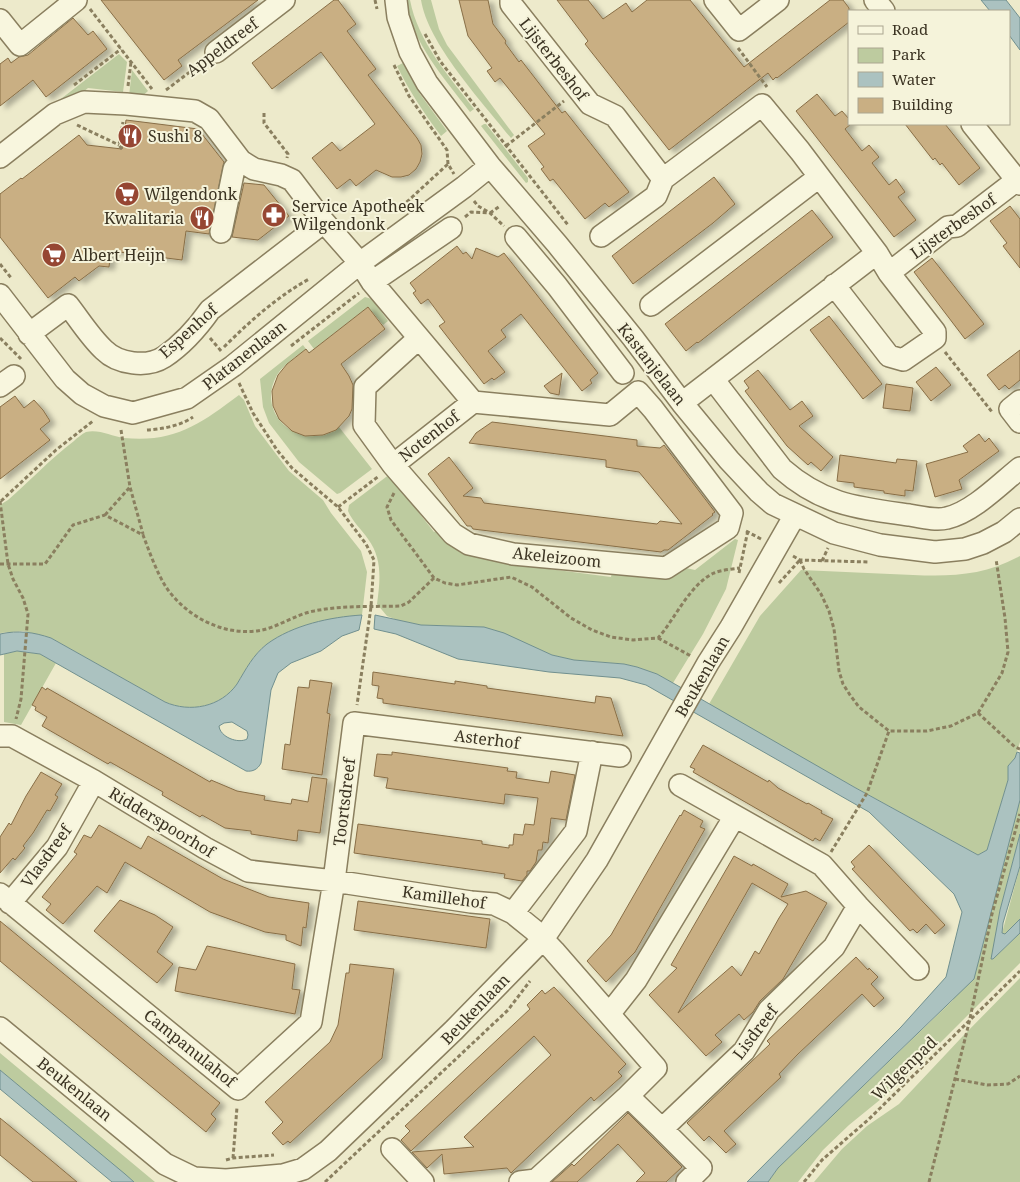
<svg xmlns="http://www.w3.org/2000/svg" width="1020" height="1182" font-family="'Noto Serif',serif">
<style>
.green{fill:#bdcb9f}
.water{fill:#abc2c0;stroke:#71908f;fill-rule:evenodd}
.building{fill:#c9af83;stroke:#886e46;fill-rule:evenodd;filter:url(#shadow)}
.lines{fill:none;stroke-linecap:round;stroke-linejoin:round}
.minor-casing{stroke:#8a7f5f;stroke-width:24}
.path{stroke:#8a7f5f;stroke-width:3;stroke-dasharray:4 2.5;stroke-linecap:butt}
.minor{stroke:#f8f6de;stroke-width:21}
.labels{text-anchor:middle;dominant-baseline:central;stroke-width:4;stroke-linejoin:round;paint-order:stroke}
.street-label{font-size:16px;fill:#3b3322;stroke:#f5f3da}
.poi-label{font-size:16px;fill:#3b3322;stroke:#f5f3da;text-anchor:start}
</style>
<defs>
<filter id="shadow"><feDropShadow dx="5.5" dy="3" stdDeviation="2.5" flood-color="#0004"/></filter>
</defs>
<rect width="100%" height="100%" fill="#edeacb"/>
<path class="green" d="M405 0H410C418 42 449 76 474 109L470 112C444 78 413 44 405 0Z
M421 0H431L439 29 447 45 514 135 511 138C483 103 428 44 421 0Z
M119 54 127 62 123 92 88 88 76 98 53 105Z
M403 63 420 94 447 131 441 136C424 113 409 91 397 66Z
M132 70 148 91 140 98 129 96Z
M484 124H486L528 178V182L526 183 481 126Z
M365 297 372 299 388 321 383 325 368 307 314 349 308 341Z
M303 345 306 349C296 357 284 364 277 375 254 415 302 454 339 427L372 469 340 493 337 494 299 462 269 423 263 407 260 379Z
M239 395 244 400 255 426 270 446 289 471 323 500 331 513 361 551 367 572 362 615C330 618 293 625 267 644 253 655 246 669 237 684 221 707 190 713 165 702L51 638 23 631 0 633V505L8 500C30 481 50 459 74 441 77 438 82 434 86 432 99 429 111 436 124 438 175 443 200 424 239 395Z
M390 474 406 487 405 495 434 532 439 529 520 559 526 566 611 577 612 571 676 572 686 568 695 570 735 539 738 540 726 589 703 634 673 683 657 674 637 667 624 664 574 660 552 655 494 630 476 627 421 625 397 620 387 616 377 604C380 582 383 559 368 539 362 530 352 521 348 511L349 505Z
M1020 556V742L1015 758 1009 766 1008 780 987 850 978 855 736 722 709 704 760 616 801 570C831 571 860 573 890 574 937 576 977 580 1020 556Z
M17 651 40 654 56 663 21 725 4 722V654Z
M1020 798V834L1000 910 993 959 1020 933V963L897 1086 849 1125 823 1150 798 1182H768L778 1168 953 1000Z
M1020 867V919L1005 934 1002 933Z
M1020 978V1182H814L842 1149 867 1126 899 1104 962 1037Z
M0 1053 155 1182H134L0 1070Z"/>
<path class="water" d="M981 0H1006L1020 18V50L1009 35V11H990Z
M362 615 359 630 342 636 321 651 291 663 278 673 271 690 261 763C258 769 253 772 246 771L40 654 17 651 0 655V634C19 630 33 632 51 638L165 702C190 713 221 707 237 684 246 669 253 655 267 644 293 625 330 617 362 615ZM232 722 247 731 248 735 247 739C238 744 220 737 219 726L224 723Z
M375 615 421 625 484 627 504 633 552 655 574 660 624 664 637 667 657 674 673 683 854 787 978 855 987 850 1008 780V766L1015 758 1017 752 1020 753V800L974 979 778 1168 768 1182H747L901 1027 946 977 962 912 954 894 869 812 646 685 620 678 549 672 458 659 396 634 374 629Z
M1020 834V866L1003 923 1002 933 1005 934 1020 919V933L993 959H991L1000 910Z
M0 1070 125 1174 134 1182H112L0 1089Z"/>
<path class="building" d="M101 0H258L178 60 182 66 164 80Z
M334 0H338L356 24 347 31 376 69 368 75 417 138 421 145 422 154 420 162 416 169 409 175 401 177H392L376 170 356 186 350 179 337 189 312 158 332 142 340 151 375 124 321 52 272 89 252 63Z
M459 0H488L493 24 506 41 505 43 519 62 521 60 562 113 565 111 629 192 609 207 605 203 585 219 553 179 550 181 541 169 544 167 528 146 545 134 500 78 495 82 487 71 492 68 468 36Z
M557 0H588L603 19 626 3 632 12 647 0H690L744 67 830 0H843L849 8V22L777 78 776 77 773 80 768 73 669 150 585 44 588 41Z
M73 18 88 35 93 31 107 49 46 97 33 80 0 106V64L8 58 11 63 19 57 28 55Z
M817 94 835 116 842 111 849 119V124H851L845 129 862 151 869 145 879 157 872 163 889 185 896 179 905 192 898 197 916 220 894 237 796 111Z
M126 120 198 129 224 162 209 234 186 231 182 260 111 251 109 267 99 266 79 281 75 277 48 298 0 237V194L21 178 22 179 79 135 87 145 122 149Z
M905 124H945L980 168 959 185 942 163 940 165 935 158 933 160Z
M714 177 735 204 713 223 633 284 612 256Z
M244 183 264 185 289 216 258 240 232 237Z
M1010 206 1020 219V268L1003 246 1007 243 990 221Z
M812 210 833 237 698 343 697 342 686 351 665 324Z
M457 246 463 254 466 252 472 259 476 248 498 257 504 253 598 373 590 380 592 383 582 391 521 314 501 330 506 337 488 351 505 372 494 380 492 378 484 384 439 326 445 322 428 299 421 304 413 293 416 291 410 283Z
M932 258 984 324 965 339 914 272Z
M368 307 385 329 341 364 349 376 353 385 352 409 349 416 336 430 323 435 305 436 292 431 279 419 273 406 272 391 278 375 287 364 306 349 309 353Z
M829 316 882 384 863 399 810 330Z
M1020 350V380L1009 389 1005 385 999 390 987 375Z
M936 367 951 385 931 401 916 382Z
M758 370 790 410 802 401 813 416 799 426 833 457 821 471 811 462 808 465 787 446 745 391 749 388 744 381Z
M562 373 559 395 550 393 544 386Z
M886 384 913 388 910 411 883 408Z
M15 396 24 408 34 400 43 410 50 421 40 429 50 440 0 479V407Z
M492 422 637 440V446L660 448 664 445 715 512 712 514 713 515 668 550H664L661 552 473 529 471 526H467L428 474 449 457 473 488 463 496 481 498 484 503 657 524 660 521 682 524 639 472 606 467V460L469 443 476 433Z
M979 434 985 442 989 438 999 451 959 480 962 489 935 497 926 464 968 452 963 446Z
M840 455 896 463 897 459 917 461 913 491 905 490V496L884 493V491L854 487V483L837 481Z
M373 672 455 684V681L487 686V688L595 703 596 696 611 698 623 736 383 703V699L377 698 379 686 372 685Z
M310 680 332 683 327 713 330 714 322 775 282 769 285 744 290 745 298 687 309 688Z
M42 687 46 690 47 688 210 782 211 780 237 791 265 796 264 800 291 804 292 799 308 802 312 777 327 779 320 833 298 830 297 841 251 834V831L225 828 202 815 200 817 162 795 163 792 110 762 108 764 42 726 47 717 35 710 36 707 32 705Z
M703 745 768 782 769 780 778 788 807 804 808 803 822 811 821 813 833 819 820 841 815 838 813 841 693 772 695 769 690 767Z
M392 752 508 768 507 771 517 772 516 778 549 783 551 771 575 775 566 820 551 818 548 843 543 842 542 850H538L536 862 530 871H527V875L522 881 504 878 505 874 354 853 358 824 482 841V844L509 848V845H513L514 834 523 835 525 824 534 825 538 798 505 794 504 804 386 788 388 778 374 776 377 754 392 755Z
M41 772 62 784 55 795 58 797 50 811 47 810 33 833 23 846 25 848 15 860 13 858 0 873V837L9 823 11 825 26 796Z
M684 810 703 821 700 827 705 829 635 952 606 982 587 961 611 935 680 815 681 816Z
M99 825 141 849 148 836 223 879 269 897 309 903 306 928 303 927 301 946 286 940V935L265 932 210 912 125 862 107 893 97 886 63 924 46 910 51 904 42 897 77 854 74 852 84 835 91 838Z
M869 845 945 925 935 934 926 924 917 933 913 929 910 931 852 869 855 867 851 862Z
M734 856 752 866 753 864 788 884 781 897 806 891 827 903 783 979 760 1001 753 1012 744 1020 739 1014 715 1035 722 1042 706 1056 649 995 677 968 671 965ZM752 883 788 904 779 918 759 954 755 951 741 976 732 966 678 1013Z
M120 900 155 915 173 927 157 952 173 964 157 983 94 931Z
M358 901 490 919 486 948 354 930Z
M0 921 220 1103 211 1114 216 1119 206 1132 0 961Z
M207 946 295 964 292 989 300 990 295 1014 175 991 179 967 196 970Z
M856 957 868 970 869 968 878 977 871 984 884 998 874 1007 862 994 798 1054 779 1074 781 1077 724 1131 736 1144 726 1153 709 1136 704 1141 687 1123 770 1044 767 1041Z
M350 964 394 969 382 1058 290 1143 288 1141 283 1145 272 1133 283 1122 265 1102 330 1042 338 1025 346 973H349Z
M554 987 626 1064 618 1072 622 1076 594 1101 591 1097 511 1173 507 1168 444 1174 442 1154 427 1168 412 1152 474 1147 464 1137 551 1055 534 1036 411 1151 401 1140 410 1131 405 1126 530 1009 527 1005 542 990 545 994Z
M628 1113 682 1167 666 1182H636L645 1173 618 1144 577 1182H552L572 1164 574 1166Z
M0 1118 46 1156 77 1182H33L0 1155Z"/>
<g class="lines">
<defs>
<path id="minor" d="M396 0 398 17 410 52 427 83 490 166 557 244 633 338 682 403 729 460 759 492 773 504 834 533 880 545 935 552 965 549 983 543 1004 532 1020 519
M511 0V4L590 104 615 116 663 179
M715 0 739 30 778 0
M875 0 884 11
M0 20 20 45 76 0
M216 52 284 0
M972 124 1020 184
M0 157 55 114 84 102 126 104 195 111 209 119 241 161 254 169 281 175 292 180 324 222 360 263 372 282 473 402 610 415 638 392 653 409 732 513 728 528 666 568 513 554 469 544 453 534 393 465
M221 232 234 169 241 161
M601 236 656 196 663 179 762 105 800 151 877 253 682 403
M516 237 557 286 623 373
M889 273 948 227 957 226 1017 180
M372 282 451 228
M834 285 889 356 903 360 935 338V332L889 273 877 253
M0 295 65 379 82 394 104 406 133 413 187 398 233 366 360 263 464 187 490 166
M651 305 819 177
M29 334 68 305C79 319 90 337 104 350 118 364 147 368 164 357 182 345 198 327 210 310L324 222
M419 338 365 387 364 425 393 465 473 402
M713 379 782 469C823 505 858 508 909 515 921 517 936 521 947 518 973 512 1000 484 1020 468
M0 386 14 376
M1020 401 1010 409 1020 422
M0 736H12L94 781 205 848 248 871 334 881 471 902 494 904 513 913 534 930 554 951 656 1068 628 1096 662 1129
M680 785 822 865 858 906 918 969
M0 894 238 1089 311 1022 334 881 354 723 620 756
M10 903 57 847 94 781
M513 913 576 831 592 752
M610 1013 636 980 735 816
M0 1028 165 1164 194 1178 226 1180 283 1175 303 1169 328 1151 454 1030 543 939 597 860 708 663 731 627 795 515
M392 1149 423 1182
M520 1182 536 1180 628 1096
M687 1182 701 1168 662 1129 744 1051 769 1010 834 947 858 906"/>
</defs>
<use href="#minor" class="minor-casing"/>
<path class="path" d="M375 0 377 9
M90 9 152 89
M425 34 440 61 568 225
M738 48 767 87
M394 65 409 96 447 150 448 164 454 174
M74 85 121 49
M128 86 131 62
M166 90 203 62
M264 113V123L288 154 287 158
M77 125 119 145
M506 146 564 101
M122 149 119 145 123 122
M474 201 478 206 490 213 504 226
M397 211 448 164
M490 213 500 206
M465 217 471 212 490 213
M0 264 12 279
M0 338 21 359
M210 338 222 352
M291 346 359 293
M224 347C250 321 277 297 309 279
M945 352 992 412
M239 383 253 413 277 450 292 468 338 507 366 544 374 560 371 607 357 705
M121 430 130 487 143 534
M147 430C162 429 180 426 193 417
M394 493 387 507 391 520 434 578
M0 501 8 564 13 579 23 598 28 614 21 699 16 719
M1 501 56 450 93 421
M338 507 379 476
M105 515 130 487
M746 531 761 539
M793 556 800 560 868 562
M800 560 804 569 821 594 829 611 834 629 839 671 843 684 850 695 859 707 889 731H927L951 726 978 713 1002 673 1008 652 1005 618 996 559
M822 561 828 548
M0 564H45L73 525 105 515 143 535C150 553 157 574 168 590 189 618 223 635 257 631 275 629 296 614 314 611 343 605 373 607 401 606L409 602 434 578 445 583 457 585 511 577 532 587 571 618 592 630 611 637 633 640 658 638C675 619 690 584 714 573 721 570 732 569 740 568
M739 573 748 530
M779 583 800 560
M658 638 691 656
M978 713 1015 747 1020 749
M831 852 867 793 889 731
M955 1079 987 1085 1008 1084 1020 1076
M233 1158 237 1107
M226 1160 233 1158 274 1155
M325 1182 508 1010 530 981
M804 1182 822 1160 869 1119 1020 971
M929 1182 969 1023 992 914 1020 814"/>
<use href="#minor" class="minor"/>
</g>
<defs>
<symbol id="restaurant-disc" viewBox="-11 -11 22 22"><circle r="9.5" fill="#964632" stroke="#f5f3da"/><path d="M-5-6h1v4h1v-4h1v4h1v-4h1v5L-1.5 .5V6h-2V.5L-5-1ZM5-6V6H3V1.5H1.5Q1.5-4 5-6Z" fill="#fff"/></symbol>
<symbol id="supermarket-disc" viewBox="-11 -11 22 22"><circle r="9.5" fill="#964632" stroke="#f5f3da"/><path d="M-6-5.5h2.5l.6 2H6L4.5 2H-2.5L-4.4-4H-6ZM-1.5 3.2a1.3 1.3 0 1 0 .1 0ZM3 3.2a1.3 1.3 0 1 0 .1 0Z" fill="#fff"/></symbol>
<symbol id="pharmacy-disc" viewBox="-11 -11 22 22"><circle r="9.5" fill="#964632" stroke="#f5f3da"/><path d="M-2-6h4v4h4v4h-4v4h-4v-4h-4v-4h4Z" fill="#fff"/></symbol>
</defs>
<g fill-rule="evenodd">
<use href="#restaurant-disc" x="116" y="122" width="28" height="28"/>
<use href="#supermarket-disc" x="113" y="180" width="28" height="28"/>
<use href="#pharmacy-disc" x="260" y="201" width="28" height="28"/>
<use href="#restaurant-disc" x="188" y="204" width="28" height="28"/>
<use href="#supermarket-disc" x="40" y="241" width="28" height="28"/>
</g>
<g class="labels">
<g class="street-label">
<text transform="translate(222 47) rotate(-37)">Appeldreef</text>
<text transform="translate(554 59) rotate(52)">Lijsterbeshof</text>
<text transform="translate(953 226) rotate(-35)">Lijsterbeshof</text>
<text transform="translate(188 331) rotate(-42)">Espenhof</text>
<text transform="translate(244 355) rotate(-38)">Platanenlaan</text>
<text transform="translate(652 364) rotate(52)">Kastanjelaan</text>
<text transform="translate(429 436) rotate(-38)">Notenhof</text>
<text transform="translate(557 557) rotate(6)">Akeleizoom</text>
<text transform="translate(702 676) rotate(-60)">Beukenlaan</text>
<text transform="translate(487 739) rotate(7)">Asterhof</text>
<text transform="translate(344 802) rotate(-83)">Toortsdreef</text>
<text transform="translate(162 822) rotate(31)">Ridderspoorhof</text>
<text transform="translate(46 856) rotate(-54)">Vlasdreef</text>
<text transform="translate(444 897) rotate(8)">Kamillehof</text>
<text transform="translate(475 1009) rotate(-46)">Beukenlaan</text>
<text transform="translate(755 1032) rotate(-53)">Lisdreef</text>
<text transform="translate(190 1048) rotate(39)">Campanulahof</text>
<text transform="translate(904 1068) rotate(-44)">Wilgenpad</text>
<text transform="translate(75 1089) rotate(39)">Beukenlaan</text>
</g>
<g class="poi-label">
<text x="148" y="136">Sushi 8</text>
<text x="144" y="194">Wilgendonk</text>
<text x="292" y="206">Service Apotheek<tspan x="292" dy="18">Wilgendonk</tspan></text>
<text x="184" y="218" text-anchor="end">Kwalitaria</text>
<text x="72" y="255">Albert Heijn</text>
</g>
</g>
<rect x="848" y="10" width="162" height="115" fill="#f5f3da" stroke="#aba690"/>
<rect x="858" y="26" width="25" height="8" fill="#f8f6de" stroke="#aba690"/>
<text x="892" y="35" font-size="15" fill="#3b3322">Road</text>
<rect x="858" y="48" width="25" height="15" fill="#bdcb9f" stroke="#aba690"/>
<text x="892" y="60" font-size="15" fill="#3b3322">Park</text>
<rect x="858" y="72" width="25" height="15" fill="#abc2c0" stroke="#aba690"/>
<text x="892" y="85" font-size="15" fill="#3b3322">Water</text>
<rect x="858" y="98" width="25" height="15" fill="#c9af83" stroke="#aba690"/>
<text x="892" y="110" font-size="15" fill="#3b3322">Building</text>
</svg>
